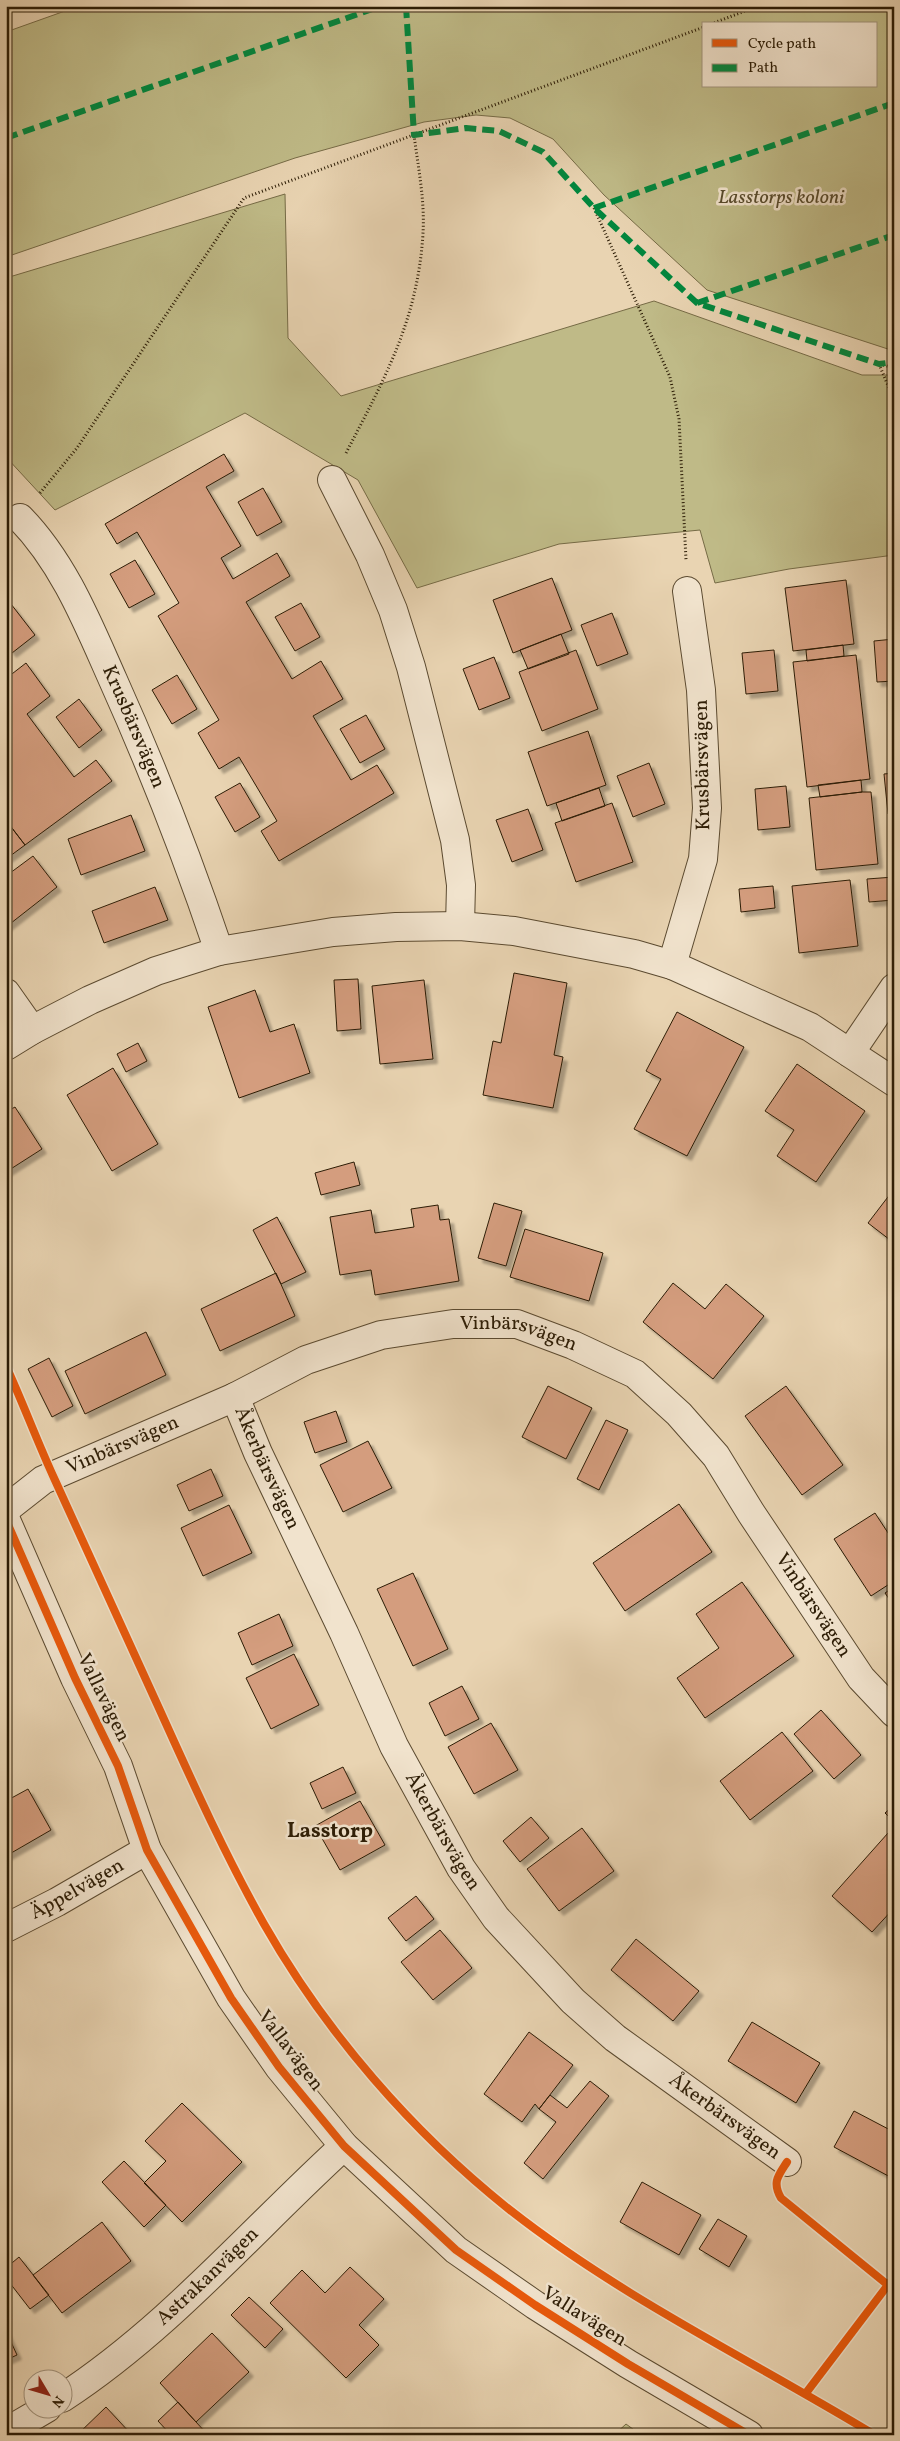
<svg xmlns="http://www.w3.org/2000/svg" width="900" height="2441" font-family="Vollkorn,serif">
<style>
.green{fill:#bfba87;stroke:#766b46;fill-rule:evenodd}
.building{fill:#d49d7e;stroke:#2c1c05;filter:url(#shadow)}
.lines{fill:none;stroke-linecap:round;stroke-linejoin:round}
.street-casing{stroke:#5b4a30;stroke-width:30}
.path{stroke:#2c1c05;stroke-width:3;stroke-dasharray:1 2.5;stroke-linecap:butt}
.street{stroke:#f1e3cd;stroke-width:28}
.quiet{stroke:#00873e;stroke-width:6;stroke-dasharray:12 6;stroke-linecap:butt}
.cycleway-casing{stroke:#f1e3cd;stroke-width:11}
.cycleway{stroke:#e8590c;stroke-width:8}
.labels{text-anchor:middle;dominant-baseline:central;stroke-width:5;stroke-linejoin:round;paint-order:stroke}
.park-label{font-size:20px;font-style:italic;fill:#584b2c;stroke:#f1e3cd}
.street-label{font-size:20px;fill:#2c1c05;stroke:#f1e3cd}
.neighbourhood-label{font-size:21px;font-weight:bold;fill:#2c1c05;stroke:#f1e3cd}
</style>
<defs>
<filter id="shadow"><feDropShadow dx="4.5" dy="4.5" stdDeviation="1" flood-color="#0004"/></filter>
</defs>
<rect width="100%" height="100%" fill="#e9d4b2"/>
<filter id="stains"><feTurbulence type="fractalNoise" baseFrequency=".004" numOctaves="4"/><feColorMatrix values="0 0 0 0 .2 0 0 0 0 .09 0 0 0 0 .02 0 0 0 .5 -.17"/></filter>
<radialGradient id="worn" r=".72"><stop offset=".6" stop-color="#630" stop-opacity="0"/><stop offset="1" stop-color="#630" stop-opacity=".3"/></radialGradient>
<path class="green" d="M79 6H894V351L707 290 604 195 553 139 510 118 476 115 424 122 295 158 6 257V32ZM704 24H876V86H704Z
M285 194 288 338 341 396 654 301 862 375H894V555L789 569 715 583 700 530 559 544 417 588 358 480 245 413 55 510 6 457V278Z
M626 2424 641 2435H614Z"/>
<path class="building" d="M224 454 234 471 206 487 241 546 221 558 233 579 277 553 290 576 246 602 292 679 321 661 343 699 313 716 351 780 377 765 394 793 279 861 261 831 277 821 239 757 219 769 198 733 219 720 158 616 179 603 137 532 117 544 105 524Z
M263 488 282 522 257 536 238 502Z
M135 560 155 594 129 608 110 574Z
M552 578 572 630 513 653 493 600Z
M846 580 854 644 793 651 785 588Z
M301 603 320 637 295 651 275 617Z
M11 604 35 635 12 653 6 646V607Z
M612 613 628 654 597 666 581 625Z
M561 634 569 654 528 669 520 650Z
M894 639V681L877 682 874 641Z
M843 645 844 656 807 661 806 650Z
M576 650 598 709 542 731 519 672Z
M774 650 778 691 746 694 742 653Z
M856 655 870 779 807 787 793 662Z
M494 657 510 698 479 710 463 669Z
M26 663 50 696 27 714 74 777 96 760 112 781 25 845 6 820V675L8 677Z
M177 675 197 709 172 724 152 690Z
M79 699 102 730 79 748 56 717Z
M366 715 385 749 360 763 340 729Z
M588 731 606 785 547 806 528 752Z
M649 763 665 804 633 817 617 776Z
M894 773V814H888L884 774Z
M861 780 862 792 820 797 818 785Z
M240 783 260 817 235 832 215 797Z
M786 786 790 827 758 830 755 789Z
M599 788 605 806 562 821 556 803Z
M862 792H871L878 864 816 870 809 798Z
M612 803 633 862 576 882 555 823Z
M528 809 543 850 512 862 496 820Z
M131 815 145 851 81 875 68 839Z
M11 827 25 845 6 859V830Z
M33 856 57 887 6 927V876Z
M894 877V900L869 902 867 879Z
M850 880 858 946 799 953 792 886Z
M773 886 775 908 741 912 739 889Z
M155 887 168 920 104 943 92 911Z
M514 973 567 983 554 1055 563 1057 553 1108 483 1095 493 1041 501 1043Z
M358 979 361 1029 337 1031 334 980Z
M424 980 433 1059 380 1064 372 986Z
M255 990 270 1032 294 1024 310 1073 239 1098 208 1007Z
M677 1012 744 1047 687 1156 634 1129 661 1079 646 1071Z
M138 1043 147 1061 126 1072 117 1054Z
M797 1064 865 1111 816 1182 777 1156 794 1130 765 1111Z
M113 1068 158 1144 112 1171 67 1095Z
M15 1107 42 1149 6 1172V1112Z
M354 1162 360 1185 321 1195 315 1173Z
M894 1189V1243L868 1223Z
M494 1203 522 1211 506 1266 478 1258Z
M438 1205 440 1220 449 1219 459 1281 375 1295 371 1270 340 1275 330 1217 371 1210 375 1233 414 1227 411 1209Z
M277 1217 306 1272 281 1284 253 1230Z
M525 1229 603 1253 589 1301 510 1277Z
M276 1273 295 1316 220 1351 201 1309Z
M673 1283 705 1309 726 1284 764 1316 713 1379 643 1322Z
M146 1332 166 1375 85 1414 65 1371Z
M49 1358 73 1406 52 1417 28 1369Z
M548 1386 592 1408 566 1459 522 1437Z
M786 1386 843 1465 802 1495 745 1416Z
M336 1411 347 1442 315 1453 304 1422Z
M606 1420 628 1430 599 1490 577 1479Z
M368 1441 392 1488 343 1512 320 1465Z
M211 1469 223 1496 189 1511 177 1485Z
M679 1504 712 1552 625 1611 593 1563Z
M229 1505 252 1553 203 1576 181 1528Z
M875 1513 894 1542V1581L871 1596 834 1539Z
M413 1573 448 1649 413 1666 377 1589Z
M742 1582 794 1656 705 1718 677 1678 719 1648 696 1614Z
M894 1587V1606L885 1593Z
M279 1614 293 1646 252 1665 238 1633Z
M294 1654 319 1705 271 1729 246 1678Z
M462 1686 479 1719 445 1736 429 1703Z
M821 1710 861 1755 834 1779 794 1734Z
M491 1723 518 1770 474 1794 448 1747Z
M782 1732 813 1771 750 1820 720 1781Z
M343 1767 356 1793 322 1809 310 1783Z
M28 1789 51 1830 6 1856V1801Z
M360 1801 385 1845 340 1870 315 1826Z
M894 1805V1822L885 1813Z
M531 1817 549 1838 520 1862 503 1841Z
M582 1828 614 1871 559 1911 527 1869Z
M888 1833 894 1838V1908L872 1932 832 1896Z
M416 1896 434 1919 406 1941 388 1918Z
M440 1930 472 1968 433 2000 401 1962Z
M636 1939 699 1991 673 2021 611 1970Z
M752 2022 820 2063 796 2103 728 2061Z
M529 2032 573 2065 539 2109 535 2104 522 2122 484 2094Z
M590 2081 609 2096 543 2179 524 2163 556 2122 539 2109 550 2095 567 2108Z
M182 2103 242 2162 182 2222 144 2183 166 2161 145 2141Z
M854 2111 894 2132V2179L834 2147Z
M124 2161 166 2205 144 2227 102 2182Z
M642 2182 701 2215 679 2255 620 2222Z
M718 2219 747 2236 729 2267 699 2249Z
M102 2222 131 2261 62 2313 33 2275Z
M19 2257 49 2295 30 2309 6 2278V2268Z
M350 2267 384 2299 359 2325 379 2345 346 2378 270 2303 302 2270 325 2293Z
M249 2297 283 2329 265 2348 231 2315Z
M6 2331 17 2355 6 2360Z
M212 2333 249 2372 196 2422 160 2383Z
M178 2402 196 2422 208 2435H171L158 2421Z
M106 2407 131 2434 77 2435Z"/>
<g class="lines">
<defs>
<g id="street">
<path d="M332 480 370 555 393 610 411 667 455 840 461 885 460 926"/>
<path id="s1" d="M20 518C64 563 88 624 113 680 153 769 188 859 219 951"/>
<path d="M672 965 703 859 707 808 701 690 687 591"/>
<path d="M6 993 32 1030"/>
<path d="M6 1046 32 1030 90 1000 156 971 219 951 333 932 396 927 460 926 514 931 634 954 672 965 810 1027 894 1082"/>
<path d="M850 1053 894 988"/>
<path id="s2" d="M235 1397 258 1453 344 1633 394 1746 461 1868 496 1918 573 2001 615 2038 787 2162"/>
<path id="s3" d="M6 1509 43 1480 235 1397 306 1360 381 1335 453 1324H517L573 1345 635 1374 679 1414 716 1456 751 1513 861 1678 894 1713"/>
<path d="M6 1520 75 1678 118 1766 147 1850 231 1998 279 2067 344 2146 456 2250 535 2305 628 2364 749 2435"/>
<path id="s4" d="M6 1928 57 1902 147 1850"/>
<path id="s5" d="M62 2398C168 2329 252 2230 344 2146"/>
<path d="M6 2432 47 2408"/>
</g>
</defs>
<use href="#street" class="street-casing"/>
<path class="path" d="M711 24 758 6
M594 208 670 377 679 419 686 560
M879 364 894 400
M880 364 894 368
M346 453C385 378 418 319 423 233 425 201 418 166 414 135
M40 493 77 448 244 198 704 27"/>
<use href="#street" class="street"/>
<path class="quiet" d="M406 6 414 135 466 128 499 131 543 152 594 208 697 303 879 364 894 362
M6 138 381 6
M594 208 894 103
M697 303 894 235"/>
<defs>
<path id="cycleway" d="M6 1366C23 1403 37 1441 54 1478 88 1554 123 1630 158 1706 191 1779 224 1853 264 1924 326 2033 412 2132 510 2210 622 2298 753 2361 875 2435
M6 1520 75 1678 118 1766 147 1850 231 1998 279 2067 344 2146 456 2250 535 2305 628 2364 749 2435
M787 2162C778 2176 772 2182 781 2198L888 2285
M806 2393 894 2277"/>
</defs>
<use href="#cycleway" class="cycleway-casing"/>
<use href="#cycleway" class="cycleway"/>
</g>
<g class="labels">
<g class="park-label">
<text x="781" y="198">Lasstorps koloni</text>
</g>
<g class="street-label">
<text stroke="none"><textPath href="#s1" startOffset="239">Krusbärsvägen</textPath></text>
<text transform="translate(703 765) rotate(-91)">Krusbärsvägen</text>
<text stroke="none"><textPath href="#s3" startOffset="555">Vinbärsvägen</textPath></text>
<text stroke="none"><textPath href="#s3" startOffset="134">Vinbärsvägen</textPath></text>
<text stroke="none"><textPath href="#s2" startOffset="78">Åkerbärsvägen</textPath></text>
<text stroke="none"><textPath href="#s3" startOffset="974">Vinbärsvägen</textPath></text>
<text transform="translate(103 1698) rotate(64)">Vallavägen</text>
<text stroke="none"><textPath href="#s2" startOffset="482">Åkerbärsvägen</textPath></text>
<text stroke="none"><textPath href="#s4" startOffset="81">Äppelvägen</textPath></text>
<text transform="translate(290 2051) rotate(53)">Vallavägen</text>
<text stroke="none"><textPath href="#s2" startOffset="888">Åkerbärsvägen</textPath></text>
<text stroke="none"><textPath href="#s5" startOffset="190">Astrakanvägen</textPath></text>
<text transform="translate(584 2317) rotate(32)">Vallavägen</text>
</g>
<g class="neighbourhood-label">
<text x="330" y="1831">Lasstorp</text>
</g>
</g>
<rect width="900" height="2441" fill="none" stroke="#e9d4b2" stroke-width="25"/>
<rect x="8" y="8" width="885" height="2426" fill="none" stroke="#2c1c05" stroke-width="2.5"/>
<rect x="12" y="12" width="875" height="2416" fill="none" stroke="#2c1c05"/>
<rect x="702" y="22" width="175" height="65" fill="#f1e3cd" stroke="#a2937d"/>
<rect x="712" y="39" width="25" height="8" fill="#e8590c" stroke="#a2937d"/>
<text x="748" y="48" font-size="15" fill="#2c1c05">Cycle path</text>
<rect x="712" y="64" width="25" height="8" fill="#00873e" stroke="#a2937d"/>
<text x="748" y="72" font-size="15" fill="#2c1c05">Path</text>
<g transform="translate(48 2394) rotate(128)"><circle r="24" fill="#f1e3cd" stroke="#a2937d"/>
<path d="M0-4L9 19L0 12L-9 19Z" fill="#8f2418"/>
<text y="-8" font-size="14" font-weight="bold" text-anchor="middle" fill="#2c1c05">N</text>
</g>
<rect width="100%" height="100%" filter="url(#stains)"/>
<rect width="100%" height="100%" fill="url(#worn)"/>
</svg>
